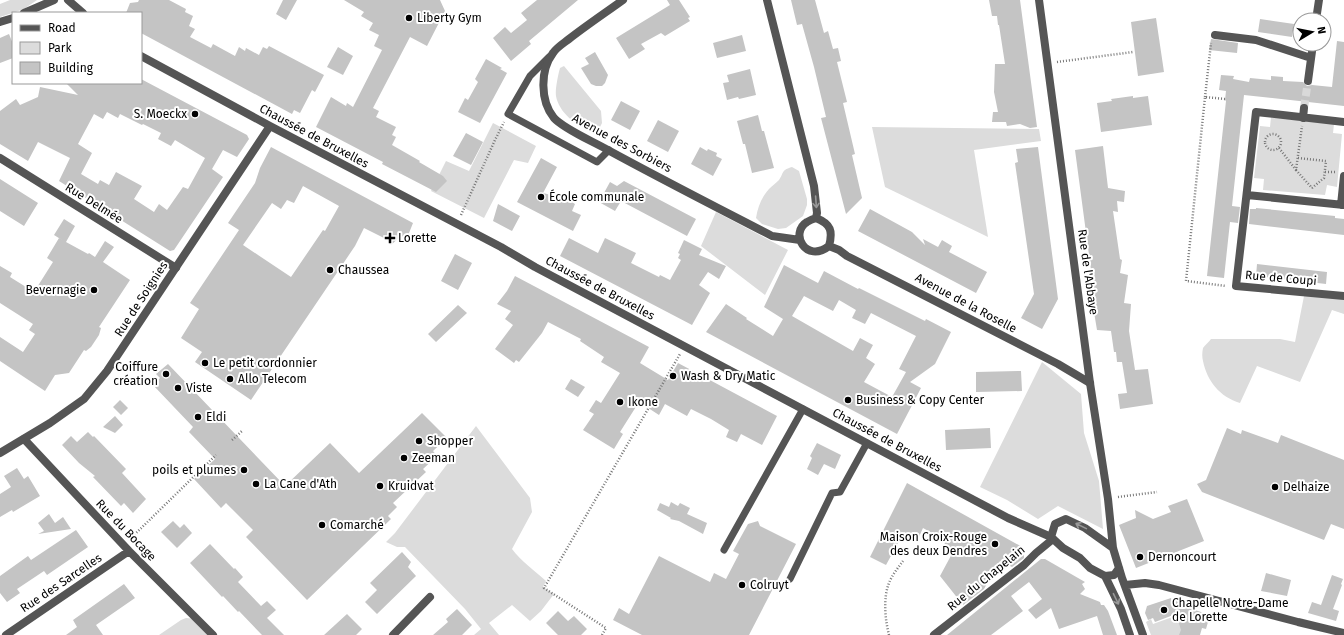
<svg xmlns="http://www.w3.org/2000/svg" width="1344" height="635" font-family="'Fira Sans',sans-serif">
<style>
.green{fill:#dcdcdc}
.building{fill:#c4c4c4;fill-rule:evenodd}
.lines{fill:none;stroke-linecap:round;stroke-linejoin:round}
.minor-tunnel{stroke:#d9d9d9;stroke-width:8;stroke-dasharray:8 4;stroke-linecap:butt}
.path{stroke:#777;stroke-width:2.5;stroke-dasharray:1 2;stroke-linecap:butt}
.service{stroke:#555;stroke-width:7}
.minor{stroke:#555;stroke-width:8}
.tertiary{stroke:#555;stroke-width:8}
.oneway{stroke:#999}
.poi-dot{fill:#000;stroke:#fff;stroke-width:1.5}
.labels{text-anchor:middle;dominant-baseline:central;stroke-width:4;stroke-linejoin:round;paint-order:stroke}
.poi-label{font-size:12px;fill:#000;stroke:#fff;text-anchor:start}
.street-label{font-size:12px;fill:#000;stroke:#fff}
</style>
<rect width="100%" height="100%" fill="#fff"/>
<path class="green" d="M10 0H37L24 9 0 17V4Z
M564 66 601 111 602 123 600 127C583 134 559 114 556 96 555 90 558 75 560 68Z
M1271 117 1334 124 1333 133 1342 134 1337 187 1327 185 1325 195 1263 190 1264 179 1254 178 1260 126 1270 127Z
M493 123 536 146 528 163 514 160 484 218 431 191 446 161 469 171Z
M872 127 1039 129 1041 141 974 150 988 237 885 187Z
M792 167 799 171 807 199V205L803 216 786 228 778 229 762 224 756 218C758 207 761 198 769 189 772 186 776 183 779 180 784 173 781 170 792 167Z
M716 212 788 250 765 295 701 246Z
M1304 296H1344V314L1332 310 1300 382 1257 366 1240 403C1220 397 1207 381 1203 361 1202 357 1202 353 1203 348 1205 345 1209 342 1211 339H1280L1295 342Z
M1042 362 1081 394 1084 433 1099 481 1103 529 1058 506 1038 519 1007 500 980 487Z
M476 426 530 498 532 512 512 549C522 562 534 570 546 581L543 587 554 594 541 611 530 621 512 605 489 623 499 635H474L481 629 465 609 405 547H397L386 542 395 533Z
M1178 615 1185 618 1180 635H1151L1146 622 1151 619 1153 624Z
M186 618 198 619 213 635H159L181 620Z"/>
<path class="building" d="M139 0H169L186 9 185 12 193 16 189 26 195 29 190 37 211 48 213 44 235 56 239 47 245 51 246 48 259 55 263 47 267 49 269 46 324 75 315 92 312 90 300 113 294 110 292 114 141 33V13H126L130 3 138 2Z
M283 0H297L286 20 276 14Z
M344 0H440L445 11 427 46 410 37 373 108 379 111 376 117 396 127 392 135 396 137 392 145 420 161 419 162 443 176 447 181 436 192 382 164 383 162 316 127 331 97 346 106 347 103 353 107 382 50 374 46 379 35 369 30 373 23 361 16 364 12Z
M537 0H578L529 41 531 44 511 61 493 38 505 27 511 33 527 20 521 13Z
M667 0H679L690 17 688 18 690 21 665 36 661 33 641 44 645 49 629 59 616 38 670 5Z
M791 0H815L824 33 828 31 833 49 838 48 841 61 837 62 847 102 843 103 855 154 852 155 862 198 846 214 821 118 826 117 814 67 802 24 797 25Z
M989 0H1020L1037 127 1030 128 1020 124 1007 126 1006 122H992L993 112H998L994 92 995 64H1005L999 25H998L997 16H992Z
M1156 18 1164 72 1138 76 1131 22Z
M1260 19 1294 24 1292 37 1258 32Z
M9 34 13 44V58L0 63V38Z
M742 35 746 51 717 58 713 43Z
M1211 39 1238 43 1237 53 1209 50Z
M1337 41 1344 42V106L1244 95 1232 206 1240 207 1238 223 1230 222 1224 278 1207 276 1226 101 1225 100 1226 91 1219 90 1221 75 1234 76 1233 79 1249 82 1250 78 1271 80V76L1283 77V81L1303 82 1307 86 1312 85 1332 87Z
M338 47 353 56 343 75 327 67Z
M595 52 608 75 605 83 602 86H596L591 84 581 68 589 64 585 58Z
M486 59 502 68 500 69 507 73 480 123 458 112 465 98 468 100 478 82 475 79Z
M750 69 756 95 739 99 738 97 727 100 723 83 729 82 727 75Z
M141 79 247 135 249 139 237 157 223 150 212 169 223 177 174 250 170 251 59 181 70 158 38 142 28 161 0 144V111L16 99 20 105 38 97 40 87 78 95 66 83H141ZM107 112 118 118 120 114 142 125 143 124 161 133 158 139 171 146 175 140 205 158 188 189 183 187 167 210 159 204 154 212 134 199 142 186 116 172 109 185 100 180 98 184 81 174 92 153 78 144 94 114 103 119Z
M1133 96V98L1148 96 1152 125 1101 132 1097 103 1112 101 1111 99Z
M621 101 640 111 630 130 611 120Z
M758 115 762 131H764L774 168 752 173 745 144H743L737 121Z
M658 120 679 131 668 152 647 141Z
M466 133 483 142 471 165 453 156Z
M1103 146 1108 188 1125 191 1124 202 1117 201 1118 212 1113 211 1120 259 1122 260 1120 273 1128 275 1124 303 1131 304 1129 331 1135 370 1148 369 1153 404 1120 409 1118 394 1127 393 1122 362H1117L1116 352H1114L1111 331 1097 330 1087 270H1091L1075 150Z
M271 147 413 223 407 238 401 236 391 245 386 239 364 228 355 246 251 400 195 362 202 352 181 338 199 309 190 303 239 230 228 223 255 183 260 168ZM303 186 339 206 325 231 323 230 291 277 243 245 272 203 281 209 287 200 294 203Z
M700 147 707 151 708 149 717 153 716 156 722 159 713 176 691 164Z
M1038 147 1058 299 1042 329 1021 318 1034 294 1015 163 1018 162 1016 149Z
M541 158 557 167 543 193 567 199 575 204 572 211 581 215 573 231 517 202Z
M0 179 38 203 24 226 0 211Z
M624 181 696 219 687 236 621 201 615 211 599 202 610 182 617 186Z
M498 204 520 216 512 231 493 221Z
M1256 208 1335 216V218L1344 219V235L1249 224 1250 209H1256Z
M870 209 912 232 925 245 923 239 938 247 942 240 952 246 949 252 987 272 976 293 858 231Z
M64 219 75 226 66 242 88 254 89 253 95 257 105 241 114 247 103 262 130 280 99 327 101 328 99 335 91 347 86 351 84 350 69 373 55 375 45 391 0 361V337L23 352 35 334 29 330 33 324 0 303V266L12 273 10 277 34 292 53 262 47 258 59 238 62 240 54 235Z
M569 238 598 253 605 238 636 253 631 263 659 277 660 275 670 280 681 260 678 258 680 254 678 253 684 240 702 249 699 255 726 266 719 279 708 272 699 285 710 293 692 325 560 256Z
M455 254 472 263 458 290 441 281Z
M1257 264 1327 272 1326 284 1256 276Z
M784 265 818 283 824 271 858 289 859 288 925 321 926 319 951 332 935 364 910 382 921 388 897 434 706 332 726 304 747 318 746 319 773 336 783 319 764 307ZM804 296 833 311 839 300 856 310 852 318 865 324 871 313 916 336 899 369 906 372 892 397 864 382 875 364 866 358 873 345 860 338 853 351 792 316Z
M515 276 649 347 640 363 668 380 678 363 777 416 762 445 741 434 737 442 726 437 729 430 711 419 691 409 687 416 665 404 659 415 639 402 620 432 623 434 614 449 583 430 594 414 589 411 596 400 601 403 620 373 601 362 604 357 580 341 581 339 548 322 542 333 519 362 516 360 514 363 495 349 513 325 505 319 511 311 497 304 507 291Z
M458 305 467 313 436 342 428 334Z
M168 364 285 486 330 443 359 473 422 413 447 438 433 451 437 456 423 469 426 472 393 503 397 507 388 516 391 519 307 600 246 537 253 530 226 503 221 508 194 479 215 459 189 432 193 427 153 385 160 378 156 374Z
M1021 371 1022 391 976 392V372Z
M571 379 585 387 578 397 565 389Z
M120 400 128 408 121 415 113 407Z
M115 416 123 425 115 433 103 427Z
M990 428 991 448 946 450 945 430Z
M1227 428 1241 434 1242 430 1278 443 1281 435 1344 460V529L1331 524 1324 540 1202 492 1197 484 1206 480Z
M88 432 93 437 94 436 126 469 122 473 146 499 133 513 124 503 121 506 93 477 95 476 79 463 62 445 71 436 77 442Z
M817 443 841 455 835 469 824 464 818 475 807 469 812 458 810 456Z
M17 468 24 479 28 476 40 496 13 512 12 510 0 517V494L11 487 4 476Z
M907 483 1024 548V558L1012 567 1000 561 984 589 963 605 940 576 954 550 944 545 946 541 923 528 918 539 904 532 886 565 870 557Z
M1187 499 1204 541 1136 568 1119 525 1136 518 1135 510 1153 519 1171 512 1168 506Z
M671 502 678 506 680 503 690 508 687 514 707 523 703 534 679 521 670 519 671 518 657 510 660 503 669 507Z
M49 514 55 523 63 517 71 529 38 534 44 531 38 523Z
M173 521 180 528 184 524 192 533 177 548 161 532Z
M758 521 760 526 796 544 749 635H642L613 620 619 608 629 614 659 556 710 582 714 573 726 579 739 554 733 551 748 524Z
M76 530 88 547 47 575 44 571 17 589 20 593 7 602 0 593V576L28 556 31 560Z
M210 544 234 569 235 568 243 577 238 582 261 606 267 601 276 610 267 618 284 635H262L239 611 238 612 223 596 222 597 190 563Z
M402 552 411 562 408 567 416 576 377 614 365 602 377 590 370 583Z
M1041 559H1045L1085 582 1082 584 1085 589 1080 594 1100 602 1101 605H1104L1108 611 1117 635H1103L1097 616 1059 629 1051 608 1036 619 1028 610 1042 599 1029 582 1011 596 1023 611 991 635H947Z
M1266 573 1291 580 1287 596 1261 591Z
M1332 575 1343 579 1341 584 1342 585 1333 609 1339 611 1336 621 1308 613 1312 602 1321 605Z
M124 584 135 598 96 625 103 635H66L77 627 73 620Z
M1171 598 1172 601 1179 598 1183 600 1186 607 1210 615 1206 629 1202 628 1200 635H1179L1181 630 1176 614 1155 622 1153 618 1148 620 1145 613 1147 606Z
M457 609 472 625 462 635H433L448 622 446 619Z
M558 611 568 621 574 616 587 629 581 635H558L546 623Z
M347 614 362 629 356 635H324Z"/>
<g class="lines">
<path class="minor-tunnel" d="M1304 108 1308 81"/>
<path class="path" d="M1057 62 1133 52
M1205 97 1211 43
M1225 99 1205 97 1186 281 1226 286
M1265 142a8 8 0 1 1 16 0a8 8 0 1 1-16 0Z
M1279 148 1296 170 1302 126
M1298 158 1326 161 1324 178 1312 188
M1296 170 1312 188
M1325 172H1336
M461 215 495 140 504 122
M232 440 242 431
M1118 497 1157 492
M130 539 216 455
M602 635 606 628 544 588 680 354
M889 635C885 619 883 598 889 583 892 575 898 568 903 561"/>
<path class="service" d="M549 57 530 76 508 114 597 162 609 150
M724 550 803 409
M790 579 832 493 840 492 867 443"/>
<path class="minor" d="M623 0C605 13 587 25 569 39 564 43 557 47 553 53 540 70 540 101 554 118 564 129 592 141 606 149 661 179 716 207 772 236L800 240
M767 0 814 186 817 213 816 218
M24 13 54 0
M1316 20 1319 0
M0 22 13 18
M1215 35 1256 40 1311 58
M1308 81 1313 44
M1303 118 1304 108
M1344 122 1256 112 1236 286 1344 296
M0 158 176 268
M1247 195 1344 205
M1341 205 1344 176
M816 218C831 224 833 231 829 246 806 264 789 233 807 222 810 220 813 219 816 218Z
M829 246 839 250 847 256 1058 364 1090 383
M24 439 129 551 213 635
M6 635 129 551
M393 635 430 597
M934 635 1024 565 1036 553 1053 539"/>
<path class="tertiary" d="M68 0 83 13
M1039 0 1090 383 1108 499 1113 548 1122 578 1143 635
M141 56 270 126 501 247 535 267 974 500 1008 518 1051 537 1063 548 1080 558 1090 568 1105 576 1114 575 1119 568
M0 453 50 423 84 399 107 371 270 126
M1051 537 1055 524 1066 519 1085 528 1113 548
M1105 576 1121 609 1130 635
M1125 585 1145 583 1159 585 1298 622 1344 633"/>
</g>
<defs><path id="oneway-shaft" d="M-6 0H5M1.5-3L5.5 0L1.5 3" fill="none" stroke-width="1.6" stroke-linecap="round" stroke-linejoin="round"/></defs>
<g class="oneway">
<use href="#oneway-shaft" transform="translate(816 202) rotate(86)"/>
<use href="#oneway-shaft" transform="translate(1081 526) rotate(-154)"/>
<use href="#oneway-shaft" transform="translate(1116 599) rotate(64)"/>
</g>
<g class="poi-dot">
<circle cx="409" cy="18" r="4"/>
<circle cx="195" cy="114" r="4"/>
<circle cx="541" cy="197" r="4"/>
<path d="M388 232h4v4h4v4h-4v4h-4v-4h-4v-4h4z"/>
<circle cx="330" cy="270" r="4"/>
<circle cx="94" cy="290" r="4"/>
<circle cx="205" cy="363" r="4"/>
<circle cx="166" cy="374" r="4"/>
<circle cx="673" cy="376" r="4"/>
<circle cx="230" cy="379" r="4"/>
<circle cx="178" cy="388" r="4"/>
<circle cx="848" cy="400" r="4"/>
<circle cx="620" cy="402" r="4"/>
<circle cx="198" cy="417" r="4"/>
<circle cx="419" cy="441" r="4"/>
<circle cx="404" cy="458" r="4"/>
<circle cx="244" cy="470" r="4"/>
<circle cx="256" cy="484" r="4"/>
<circle cx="380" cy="486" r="4"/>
<circle cx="1275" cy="487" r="4"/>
<circle cx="322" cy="525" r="4"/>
<circle cx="995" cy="544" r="4"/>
<circle cx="1140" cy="557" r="4"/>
<circle cx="742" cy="585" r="4"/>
<circle cx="1164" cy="610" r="4"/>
</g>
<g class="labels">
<g class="poi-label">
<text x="417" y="18">Liberty Gym</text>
<text x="187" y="114" text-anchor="end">S. Moeckx</text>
<text x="549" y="197">École communale</text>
<text x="398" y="238">Lorette</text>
<text x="338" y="270">Chaussea</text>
<text x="86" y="290" text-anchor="end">Bevernagie</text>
<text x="213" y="363">Le petit cordonnier</text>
<text x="158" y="367" text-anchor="end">Coiffure<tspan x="158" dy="14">création</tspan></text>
<text x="681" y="376">Wash &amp; Dry Matic</text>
<text x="238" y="379">Allo Telecom</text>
<text x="186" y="388">Viste</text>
<text x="856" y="400">Business &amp; Copy Center</text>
<text x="628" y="402">Ikone</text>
<text x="206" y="417">Eldi</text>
<text x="427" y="441">Shopper</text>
<text x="412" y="458">Zeeman</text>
<text x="236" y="470" text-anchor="end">poils et plumes</text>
<text x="264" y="484">La Cane d'Ath</text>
<text x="388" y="486">Kruidvat</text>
<text x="1283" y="487">Delhaize</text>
<text x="330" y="525">Comarché</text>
<text x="987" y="537" text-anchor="end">Maison Croix-Rouge<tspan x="987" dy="14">des deux Dendres</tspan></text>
<text x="1148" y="557">Dernoncourt</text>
<text x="750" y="585">Colruyt</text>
<text x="1172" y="603">Chapelle Notre-Dame<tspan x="1172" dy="14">de Lorette</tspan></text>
</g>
<g class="street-label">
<text transform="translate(314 136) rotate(28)">Chaussée de Bruxelles</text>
<text transform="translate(622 143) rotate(28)">Avenue des Sorbiers</text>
<text transform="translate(94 203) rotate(32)">Rue Delmée</text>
<text transform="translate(1088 272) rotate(82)">Rue de l'Abbaye</text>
<text transform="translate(1281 278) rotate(5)">Rue de Coupi</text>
<text transform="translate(600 288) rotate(28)">Chaussée de Bruxelles</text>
<text transform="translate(141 299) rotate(-57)">Rue de Soignies</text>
<text transform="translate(966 303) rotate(28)">Avenue de la Roselle</text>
<text transform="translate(887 440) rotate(28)">Chaussée de Bruxelles</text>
<text transform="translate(126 530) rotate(46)">Rue du Bocage</text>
<text transform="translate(986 578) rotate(-39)">Rue du Chapelain</text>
<text transform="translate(61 583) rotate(-34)">Rue des Sarcelles</text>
</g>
</g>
<rect x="12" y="12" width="130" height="72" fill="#ffffff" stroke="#999999"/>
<rect x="20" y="25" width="20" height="6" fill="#555555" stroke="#999999"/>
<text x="48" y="32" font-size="12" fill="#000000">Road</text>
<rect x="20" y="42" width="20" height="12" fill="#dcdcdc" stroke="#999999"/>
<text x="48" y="52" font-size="12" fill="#000000">Park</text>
<rect x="20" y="62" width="20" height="12" fill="#c4c4c4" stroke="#999999"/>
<text x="48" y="72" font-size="12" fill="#000000">Building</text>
<g transform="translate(1312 32) rotate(80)"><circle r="19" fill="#ffffff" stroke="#999999"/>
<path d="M0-3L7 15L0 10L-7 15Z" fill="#000000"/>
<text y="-6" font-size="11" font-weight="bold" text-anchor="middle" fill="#000000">N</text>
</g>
</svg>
